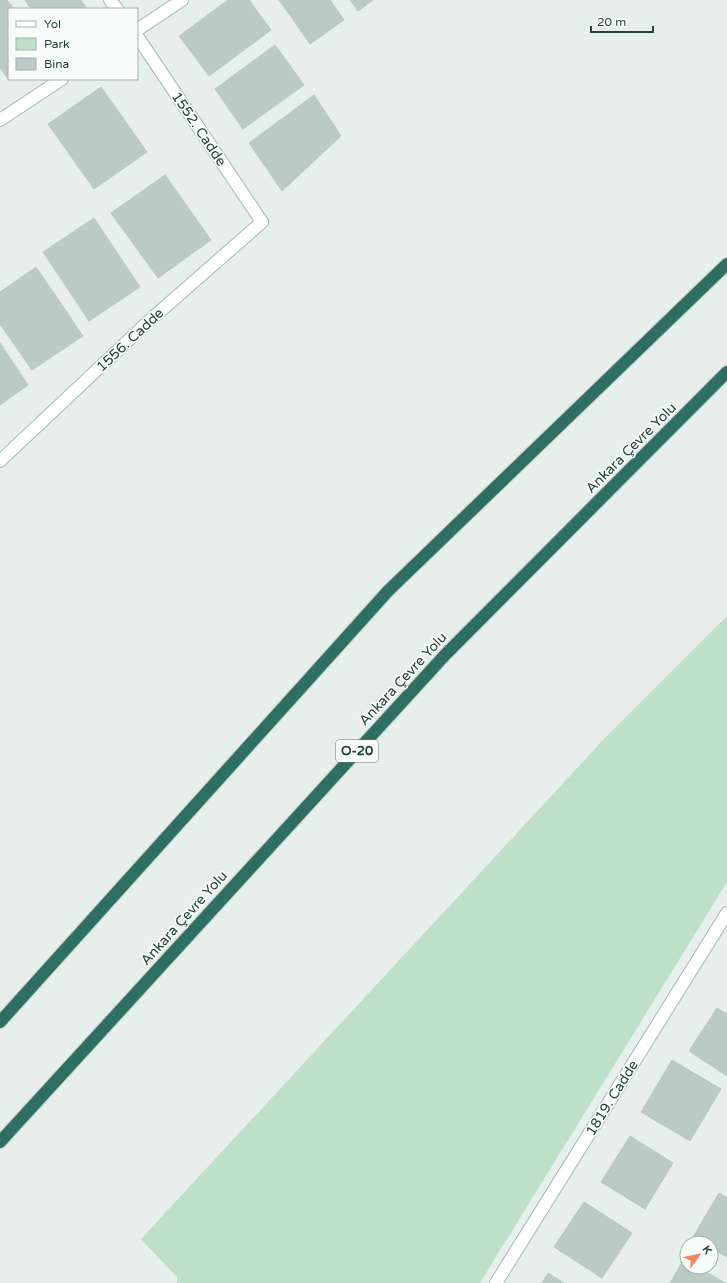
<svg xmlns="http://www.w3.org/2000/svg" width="727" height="1283" font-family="'Varela Round',sans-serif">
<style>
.green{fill:#bfe0c8}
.building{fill:#bbcac4;stroke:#b8c9c2}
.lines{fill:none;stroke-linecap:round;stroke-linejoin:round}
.minor-casing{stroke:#a8b8b2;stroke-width:14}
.highway-casing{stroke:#c2cac8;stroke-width:14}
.minor{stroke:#fff;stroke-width:12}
.highway{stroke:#2f6f62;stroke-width:12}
.labels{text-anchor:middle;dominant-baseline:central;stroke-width:3.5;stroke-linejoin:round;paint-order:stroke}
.shield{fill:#f7fbf9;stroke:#637a73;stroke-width:1}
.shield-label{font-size:13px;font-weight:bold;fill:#24423a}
.street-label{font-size:14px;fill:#24423a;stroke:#f7fbf9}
</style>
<rect width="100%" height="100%" fill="#e6efeb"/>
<path class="green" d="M727 616V882L480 1283H177V1277L141 1239 604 739Z"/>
<path class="building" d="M0 0H7L14 9H9V79H10L9 80 0 68Z
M25 0H81L87 9H31Z
M228 0H249L271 30 209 76 179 36Z
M279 0H330L344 20 310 44Z
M350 0H373L358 11Z
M275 45 304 85 243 129 215 89Z
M101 87 147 152 94 189 48 124Z
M314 95 341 136 282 191 249 143Z
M165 175 211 240 158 278 111 213Z
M94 218 140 287 89 321 43 252Z
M36 267 83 336 32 370 0 324V292Z
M0 343 28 385 0 405Z
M717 1008 727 1014V1076L689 1051Z
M672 1060 721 1089 690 1141 641 1112Z
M630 1136 673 1163 645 1209 601 1182Z
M719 1193 727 1198V1257L711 1248V1243H703L693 1237Z
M584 1202 632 1233 602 1278 554 1247Z
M684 1259 687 1261V1267H698L725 1283H670Z
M548 1273 564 1283H542Z"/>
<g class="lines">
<defs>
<path id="minor" d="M110 0 117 9
M137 30 182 0
M0 120 62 79
M0 461 149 321 262 222 137 36
M496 1283 727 913"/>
<path id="highway" d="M0 1022 388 591 727 264
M0 1142 445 655 727 372"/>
</defs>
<use href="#minor" class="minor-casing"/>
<use href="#highway" class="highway-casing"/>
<use href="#minor" class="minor"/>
<use href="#highway" class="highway"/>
</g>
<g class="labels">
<rect class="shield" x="336" y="740" width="42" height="22" rx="3"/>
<g class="shield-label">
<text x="357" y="751">O-20</text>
</g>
<g class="street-label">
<text transform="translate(199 129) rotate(56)">1552. Cadde</text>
<text transform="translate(130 340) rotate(-43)">1556. Cadde</text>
<text transform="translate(631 448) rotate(-45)">Ankara Çevre Yolu</text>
<text transform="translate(403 679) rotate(-47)">Ankara Çevre Yolu</text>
<text transform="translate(184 918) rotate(-48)">Ankara Çevre Yolu</text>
<text transform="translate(612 1098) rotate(-58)">1819. Cadde</text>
</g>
</g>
<rect x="8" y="8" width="130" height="72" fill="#f7fbf9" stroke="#a3b1ad"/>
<rect x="16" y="21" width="20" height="6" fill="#ffffff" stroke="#a3b1ad"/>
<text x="44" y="28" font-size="12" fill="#24423a">Yol</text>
<rect x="16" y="38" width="20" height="12" fill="#bfe0c8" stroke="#a3b1ad"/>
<text x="44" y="48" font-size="12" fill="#24423a">Park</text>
<rect x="16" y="58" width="20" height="12" fill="#bbcac4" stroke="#a3b1ad"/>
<text x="44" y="68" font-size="12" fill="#24423a">Bina</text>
<g transform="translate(699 1255) rotate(57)"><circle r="19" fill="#f7fbf9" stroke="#a3b1ad"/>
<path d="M0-3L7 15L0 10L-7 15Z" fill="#f4845f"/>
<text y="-6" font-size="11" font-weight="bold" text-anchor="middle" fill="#24423a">K</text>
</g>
<path d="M591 26v6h62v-6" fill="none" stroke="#24423a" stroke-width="2"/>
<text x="597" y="26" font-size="12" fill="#24423a" stroke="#f7fbf9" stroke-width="3" paint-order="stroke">20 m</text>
</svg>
